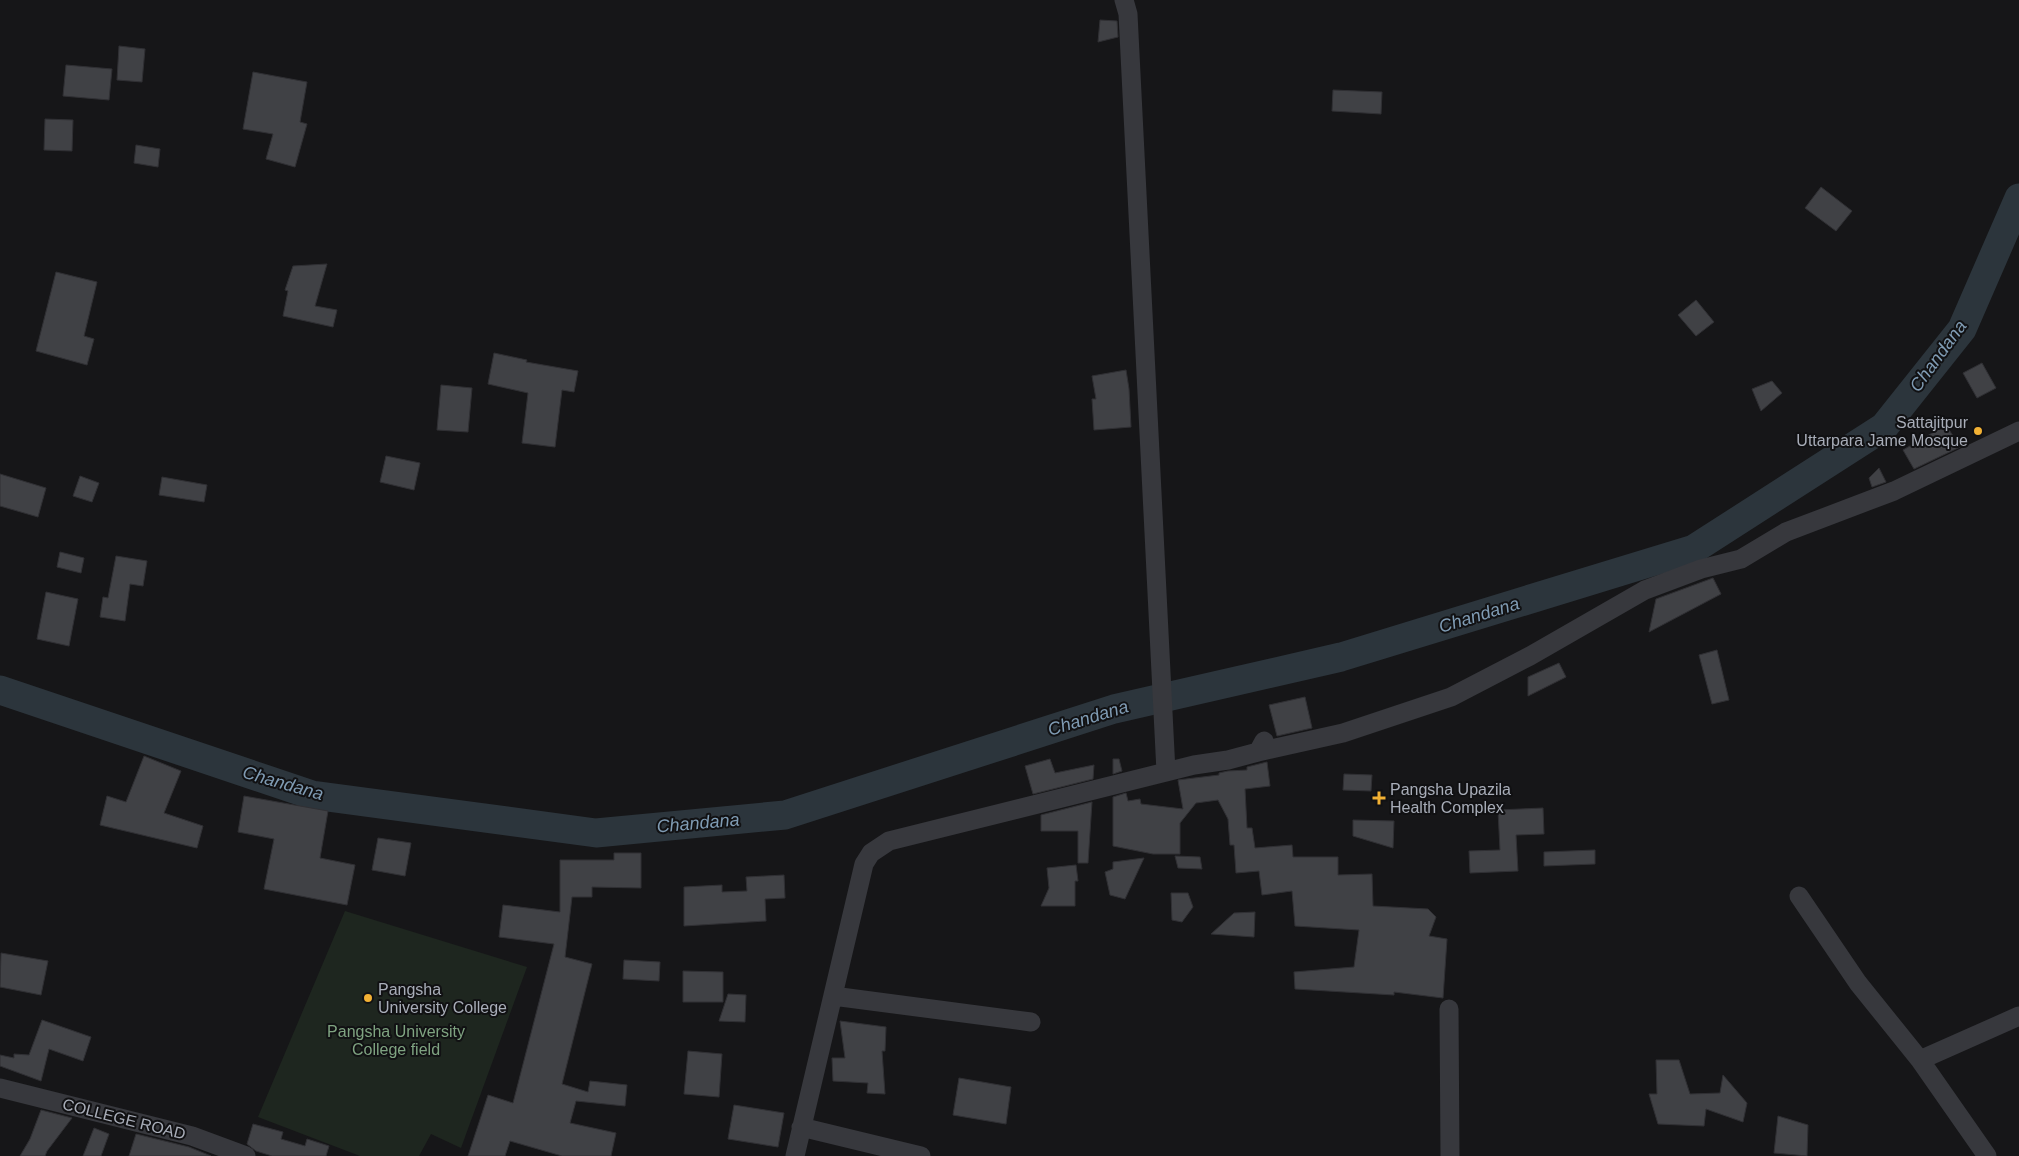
<svg xmlns="http://www.w3.org/2000/svg" width="2019" height="1156" font-family="Helvetica,sans-serif">
<style>
.green{fill:#1e261f}
.lines{fill:none;stroke-linecap:round;stroke-linejoin:round}
.river{stroke:#2c353c;stroke-width:29}
.building{fill:#404145;stroke:#303034}
.minor{stroke:#37383d;stroke-width:19}
.poi-dot{fill:#f2b134;stroke:#111113;stroke-width:2}
.labels{text-anchor:middle;dominant-baseline:central;stroke-width:4;stroke-linejoin:round;paint-order:stroke}
.poi-label{font-size:16px;fill:#a8adb8;stroke:#111113;text-anchor:start}
.park-label{font-size:16px;fill:#7fa381;stroke:#111113}
.street-label{font-size:16px;fill:#a8adb8;stroke:#111113}
.water-label{font-size:18px;font-style:italic;fill:#7f9bb3;stroke:#111113}
</style>
<rect width="100%" height="100%" fill="#161618"/>
<path class="green" d="M345 911 527 967 461 1148 431 1134 419 1156H360L258 1117Z"/>
<g class="lines">
<path class="river" d="M0 690 312 795 596 833 785 815 1114 709 1341 657 1694 549 1884 427 1962 329 2019 198"/>
</g>
<path class="building" d="M1100 20 1117 21 1118 37 1098 42Z
M119 46 145 49 142 82 117 80Z
M66 65 112 69 109 100 63 96Z
M253 72 307 82 300 122 307 124 295 167 266 159 273 134 243 129Z
M1333 90 1382 92 1381 114 1332 111Z
M45 119 73 120 72 151 44 150Z
M136 145 160 149 158 167 134 163Z
M1821 187 1852 211 1836 231 1805 208Z
M327 264 315 306 337 310 333 327 283 316 288 291 285 290 293 266Z
M56 272 97 282 84 336 94 339 87 365 36 351Z
M1696 300 1714 322 1696 336 1678 315Z
M494 353 527 360 526 362 578 371 574 392 562 390 555 447 522 443 528 393 488 384Z
M1982 363 1996 388 1977 398 1963 373Z
M1126 370 1129 389 1131 427 1094 430 1092 399H1096L1092 376Z
M1772 381 1782 393 1761 411 1752 389Z
M441 385 472 388 468 432 437 430Z
M1946 425 1960 447 1914 469 1903 450Z
M386 456 420 463 414 490 380 482Z
M1879 468 1886 482 1872 487 1869 478Z
M0 474 46 488 38 517 0 506Z
M80 476 99 483 92 502 73 496Z
M162 477 207 485 204 502 159 495Z
M60 552 84 558 81 573 57 567Z
M116 556 147 561 143 586 130 584 125 621 100 617 103 597 108 598Z
M1713 578 1721 594 1649 632 1656 599Z
M46 592 78 599 69 646 37 639Z
M1717 650 1729 700 1712 704 1699 655Z
M1559 663 1566 677 1528 696V677Z
M1305 697 1312 728 1277 736 1269 705Z
M144 756 181 771 164 813 203 826 197 848 100 825 107 796 126 802Z
M1050 759 1055 773 1094 765 1093 779 1033 794 1025 766Z
M1113 759H1119L1122 771 1113 774Z
M1267 762 1270 786 1245 789 1247 828H1252L1255 848 1292 845 1293 857H1338V875L1372 874 1373 906 1428 909 1436 917 1429 936 1447 939 1443 998 1394 992V995L1295 989 1294 972 1354 967 1359 930 1295 926 1292 891 1262 895 1259 871 1236 873 1234 845H1230L1228 819 1218 800 1196 803 1180 823V854H1153L1113 846V797L1126 793 1128 801 1140 799 1141 804 1183 809 1178 780 1219 775V773L1228 771 1247 770V767Z
M1344 774 1372 775 1371 791 1343 790Z
M244 796 328 811 320 858 355 865 347 905 264 889 274 839 238 832Z
M1092 802 1088 863H1078V831H1041V815Z
M1543 808 1544 834 1516 835 1518 871 1470 873 1469 851 1500 850 1498 810Z
M1353 820 1394 821 1393 848 1353 836Z
M378 838 411 843 405 876 372 870Z
M1595 850V864L1544 866V852Z
M614 853H641V888L592 887V897H572L565 957 592 964 562 1084 588 1092 590 1081 627 1085 625 1106 576 1101 570 1123 616 1133 611 1156H562L510 1141 505 1156H468L488 1095 513 1103 554 944 499 937 503 905 560 912V860H614Z
M1175 856 1200 857 1202 869 1178 868Z
M1144 858 1125 899 1110 895 1105 872 1113 869V862Z
M1076 865 1078 881H1075V906H1041L1049 888 1047 868Z
M784 875 785 898 765 899 766 921 684 926V887L722 885V892L747 891 746 877Z
M1171 893H1188L1193 907 1182 922 1172 920Z
M1255 912 1254 937 1211 934 1234 913Z
M1 953 48 961 41 995 0 987Z
M624 960 660 962 659 981 623 979Z
M683 971 723 972V1002H683Z
M728 994 746 995 745 1022 719 1021Z
M42 1020 91 1037 83 1061 49 1049 41 1081 0 1066V1055L14 1058V1054L29 1055Z
M840 1021 886 1027 885 1051H882L885 1094 867 1093 868 1083 833 1081 832 1058H845Z
M688 1051 722 1054 719 1097 684 1094Z
M1656 1060H1679L1690 1094 1720 1093 1723 1075 1747 1103 1743 1122 1706 1109 1704 1126 1658 1124 1649 1094H1657Z
M959 1078 1011 1087 1006 1124 953 1115Z
M734 1105 784 1113 778 1147 728 1139Z
M41 1110 72 1118 47 1151 45 1156H20L30 1139Z
M1778 1116 1808 1125 1807 1156 1774 1153Z
M253 1124 283 1132 281 1139 305 1146 307 1139 329 1146 326 1156H272L256 1151 247 1144Z
M94 1128 109 1134 101 1156H83Z
M136 1134 189 1147 211 1156H129Z"/>
<g class="lines">
<path class="minor" d="M1124 0 1128 14 1166 772
M1258 752 1343 733 1451 697 1530 656 1645 590 1701 569 1741 559 1786 532 1894 491 2019 431
M1799 896 1858 983 1920 1060 1987 1156
M833 996 1031 1022
M1449 1009 1450 1156
M1920 1060 2019 1016
M0 1088 192 1136 246 1156
M801 1127 921 1156
M795 1156 864 864 871 853 889 841 1194 765 1228 760 1258 752 1264 741"/>
</g>
<g class="poi-dot">
<circle cx="1978" cy="431" r="5"/>
<path d="M1376.5 790.5h5v5h5v5h-5v5h-5v-5h-5v-5h5z"/>
<circle cx="368" cy="998" r="5"/>
</g>
<g class="labels">
<g class="poi-label">
<text x="1968" y="422" text-anchor="end">Sattajitpur<tspan x="1968" dy="18">Uttarpara Jame Mosque</tspan></text>
<text x="1390" y="789">Pangsha Upazila<tspan x="1390" dy="18">Health Complex</tspan></text>
<text x="378" y="989">Pangsha<tspan x="378" dy="18">University College</tspan></text>
</g>
<g class="park-label">
<text x="396" y="1031">Pangsha University<tspan x="396" dy="18">College field</tspan></text>
</g>
<g class="street-label">
<text transform="translate(124 1119) rotate(14)">COLLEGE ROAD</text>
</g>
<g class="water-label">
<text transform="translate(1938 356) rotate(-54)">Chandana</text>
<text transform="translate(1479 615) rotate(-17)">Chandana</text>
<text transform="translate(1088 718) rotate(-17)">Chandana</text>
<text transform="translate(283 783) rotate(16)">Chandana</text>
<text transform="translate(698 823) rotate(-5)">Chandana</text>
</g>
</g>
</svg>
